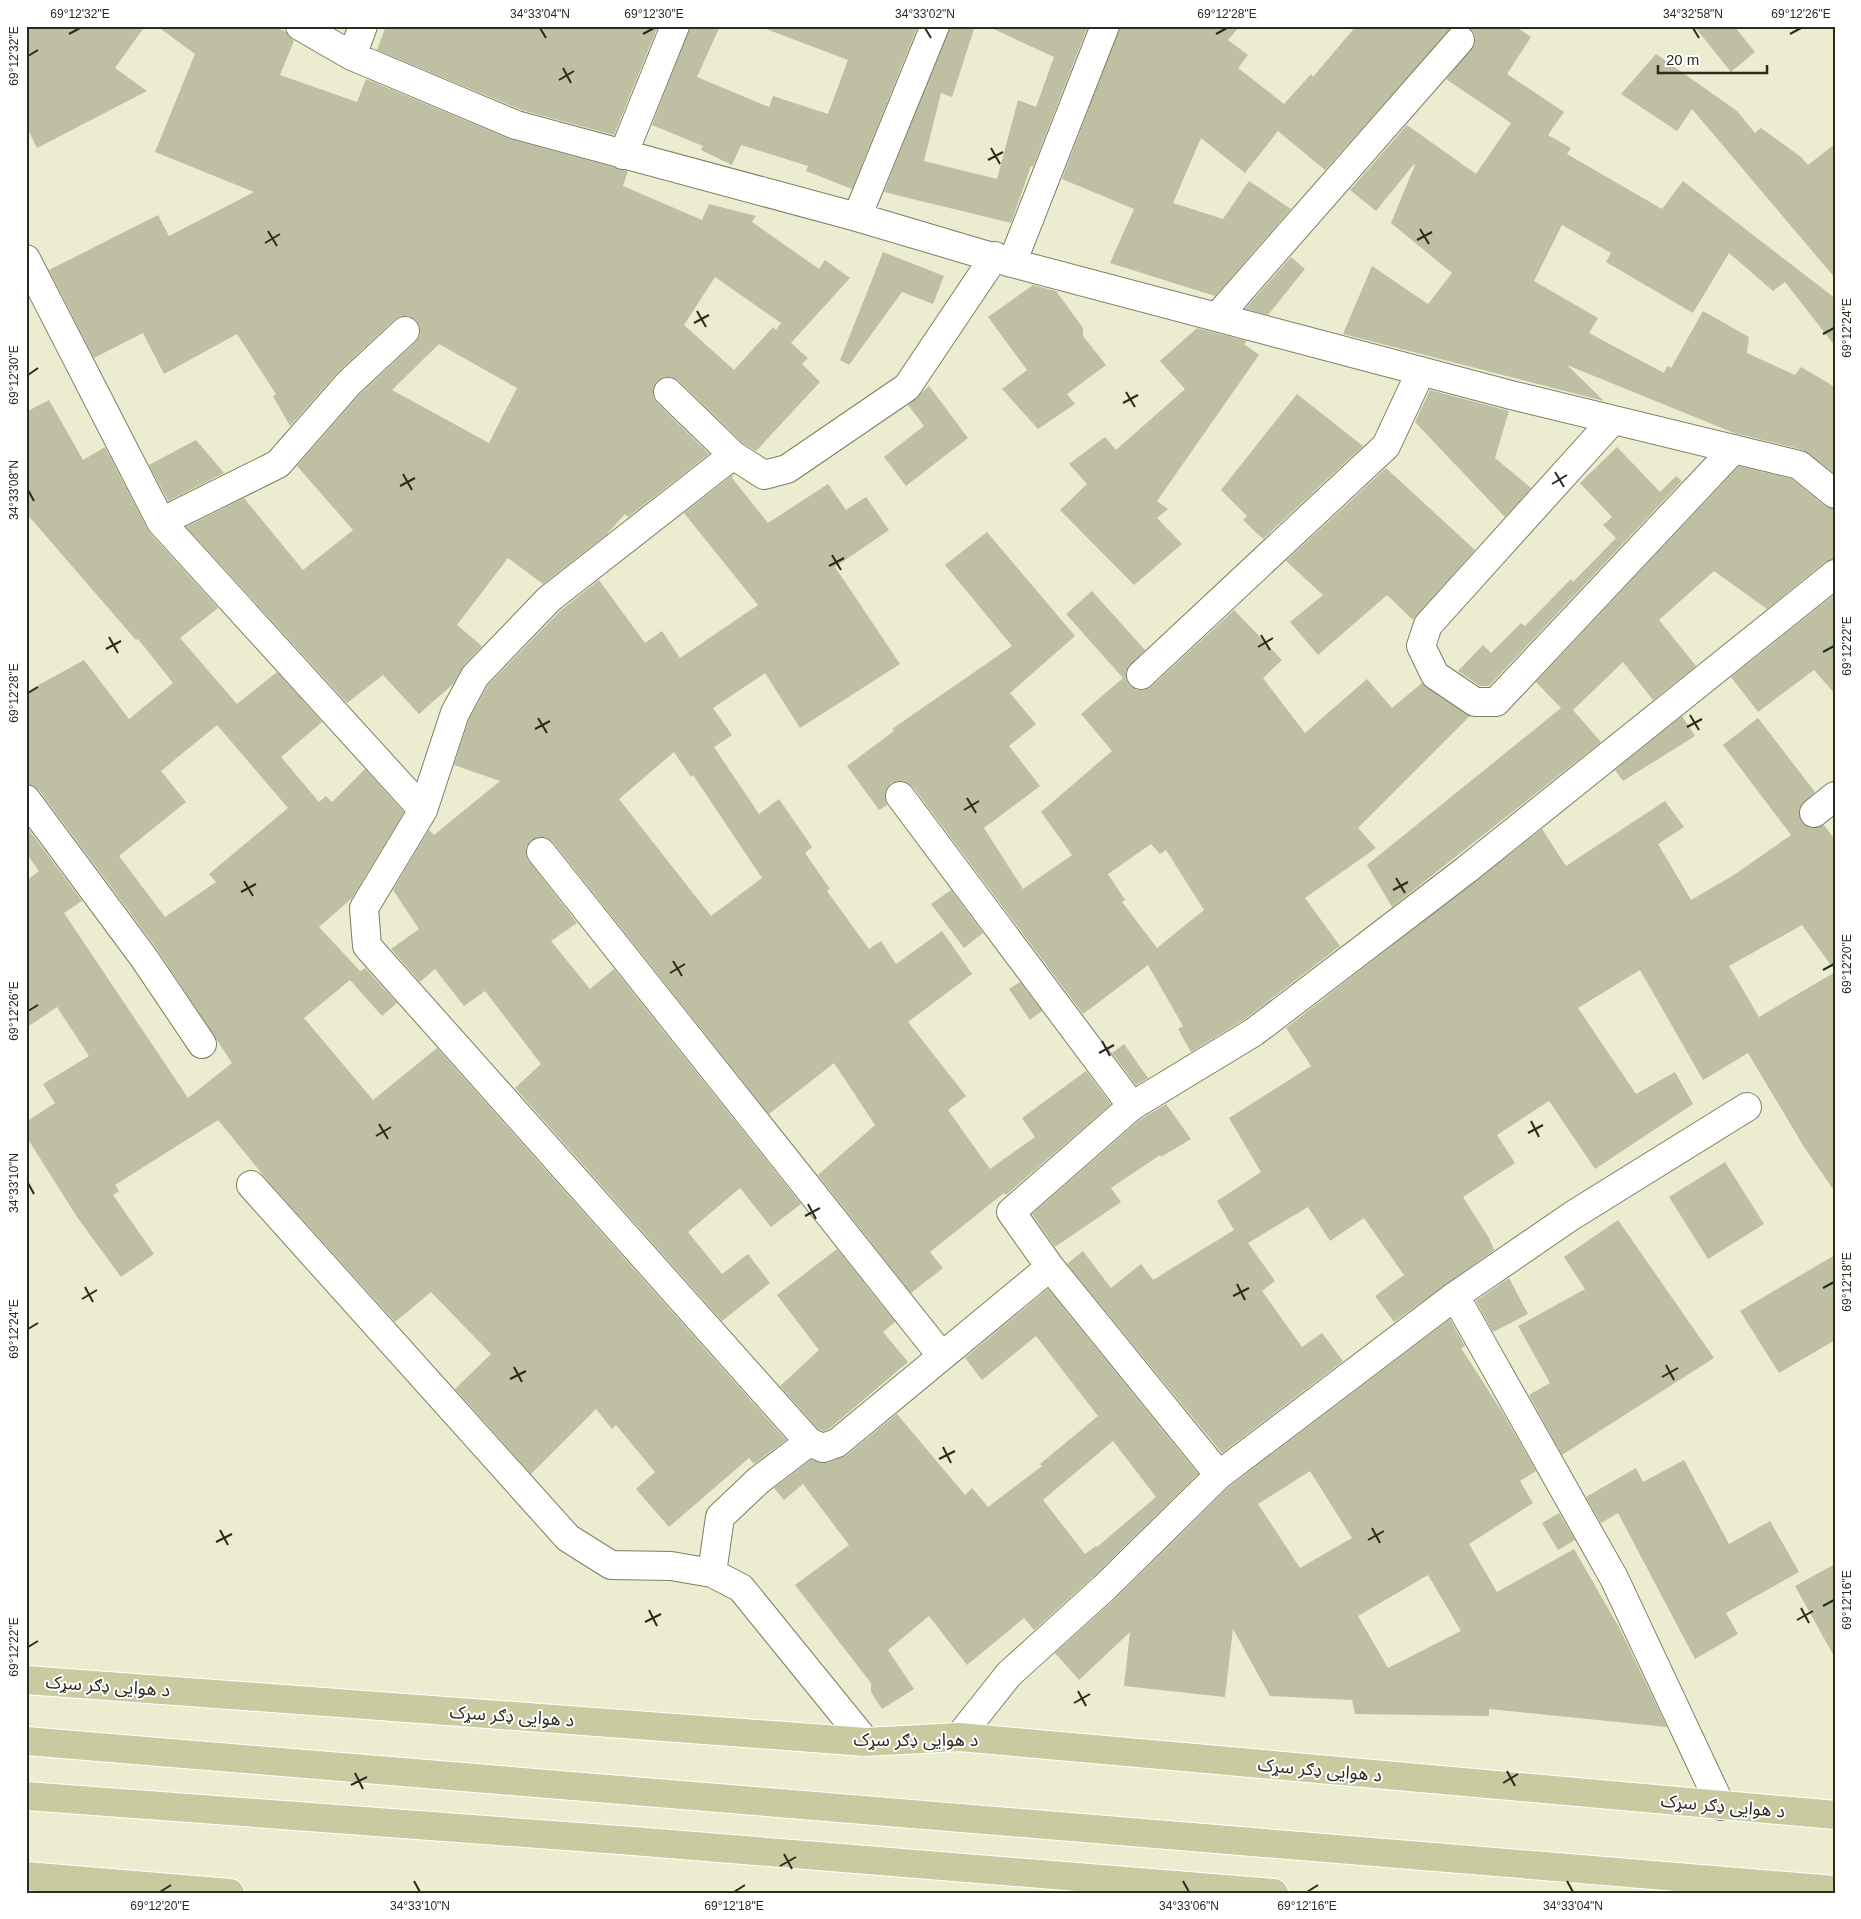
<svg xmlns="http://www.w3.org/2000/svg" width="1861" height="1919" font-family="Arial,'Noto Sans Arabic',sans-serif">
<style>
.building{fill:#bebfa3;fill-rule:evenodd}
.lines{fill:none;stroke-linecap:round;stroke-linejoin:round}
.minor-casing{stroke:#7e7e64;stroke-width:30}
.major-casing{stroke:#fff;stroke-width:30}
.minor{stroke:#fff;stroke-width:28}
.major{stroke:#cacaa1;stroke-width:28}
.ticks{fill:none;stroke:#2a2a1f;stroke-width:2}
.labels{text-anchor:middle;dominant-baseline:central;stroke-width:4;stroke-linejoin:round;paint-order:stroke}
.street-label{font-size:18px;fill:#2a2a1f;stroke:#fff}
.neatline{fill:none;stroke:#2a2a1f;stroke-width:2}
.ticks-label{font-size:12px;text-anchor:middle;fill:#2a2a1f}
</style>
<rect width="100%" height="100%" fill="#ecedd0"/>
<path class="building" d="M26 26H145L115 68 147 91 37 148 26 126Z
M157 26H273L286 32 294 41 280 75 357 102 366 79 510 139 628 171 623 186 702 220 709 204 756 216 752 222 819 269 825 260 850 278 791 343 808 358 802 364 820 382 756 451 743 443 678 380 671 377H664L657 381 653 389V397L657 403 709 454 628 517 625 514 607 534 543 584 508 558 457 625 482 646 464 665 453 684 419 714 383 675 347 703 186 527 244 498 303 570 353 530 297 466 360 394 416 342 420 335V327L416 320 409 316H401L394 320 337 373 290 426 273 396 276 394 237 334 164 374 143 333 94 358 49 270 158 215 169 236 254 192 155 152 195 54ZM715 277 781 323 776 330 773 327 734 370 684 325ZM439 344 517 388 489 443 392 390Z
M386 26H658L614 135 521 110 377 50Z
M690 26H720L697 77 769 107 773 96 828 114 848 60 766 29V26H918L852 189 806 171 808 166 741 145 732 165 701 150 703 146 652 125Z
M950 26H975L952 97 941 93 924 161 997 179 1018 100 1036 107 1054 57 987 26H1088L1033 167 1031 166 1011 223 884 192Z
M1120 26H1240L1228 40 1248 55 1238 68 1284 104 1311 74 1313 77 1356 26H1453L1325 170 1278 131 1245 173 1201 138 1173 203 1223 219 1249 181 1291 209 1215 296 1110 263 1134 209 1062 179Z
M1466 26H1515L1531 37 1507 74 1564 112 1548 135 1571 148 1567 154 1662 209 1683 181 1835 298V346L1785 282 1773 291 1729 253 1693 313 1606 262 1611 253 1562 225 1534 281 1598 318 1589 333 1664 373 1667 366 1671 368 1703 311 1749 337 1747 353 1795 375 1801 367 1835 387V474L1803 450 1734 433 1567 365 1604 401 1343 334 1372 266 1428 304 1452 273 1391 223 1415 165 1414 164 1376 211 1350 190 1407 125 1476 174 1511 123 1446 79 1475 44V35Z
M1694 26H1734L1755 52 1731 72Z
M1656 54 1737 111 1755 133 1761 128 1801 157 1808 165 1835 144V278L1692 109 1677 131 1621 94Z
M883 252 944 276 933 304 902 292 849 365 840 360Z
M1291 257 1305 269 1268 315 1245 309Z
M1033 285 1056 291 1083 328V336L1106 365 1067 394 1075 404 1038 429 1002 389 1027 370 988 317Z
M1197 328 1247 341 1244 344 1259 355 1157 501 1168 509 1157 518 1182 544 1134 585 1060 510 1087 484 1069 464 1105 437 1116 450 1185 389 1160 361Z
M929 386 968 438 906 486 884 457 924 426 908 405Z
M1430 390 1509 411 1495 458 1531 488 1505 517 1415 422Z
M1297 394 1363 446 1263 539 1243 520 1247 516 1221 490Z
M49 400 83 460 105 447 149 532 218 608 180 638 237 704 277 672 322 722 281 757 319 802 326 796 332 802 365 769 404 812 352 898 319 927 360 971 355 975 365 968 397 1003 382 1016 350 980 304 1018 373 1100 437 1048 786 1440 754 1464 749 1458 669 1527 636 1489 655 1472 616 1425 612 1429 596 1409 531 1474 455 1389 491 1354 431 1292 395 1322 268 1181 218 1120 115 1185 119 1191 113 1195 154 1254 121 1277 77 1217 26 1136V1122L55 1103 43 1084 89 1056 57 1007 26 1028V881L39 871 26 853V826L82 901 64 913 188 1098 232 1063 157 949 39 790 26 784V692L84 660 129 719 173 683 138 639 136 640 26 513V412ZM217 725 288 808 209 874 216 882 165 917 119 856 186 802 161 771Z
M196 440 224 473 168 501 149 465Z
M1617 447 1660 492 1676 476 1682 481 1489 686H1480L1458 671 1483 645 1491 653 1521 623 1525 626 1571 579 1573 582 1616 538 1603 525 1612 517 1580 483Z
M1739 466 1792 479 1825 506 1835 509V559L1825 562 1767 609 1714 571 1659 620 1696 666 1653 700 1623 662 1573 710 1601 742 1392 907 1367 865 1561 708 1536 682Z
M1386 468 1475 550 1413 620 1387 595 1318 655 1290 622 1323 595 1286 561Z
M734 474 732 478 768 523 828 484 846 510 866 497 889 530 835 567 900 664 800 728 765 673 713 708 732 735 714 747 759 814 779 799 812 847 805 853 830 889 827 891 869 949 881 941 896 964 942 931 972 974 908 1022 966 1096 948 1110 990 1169 1035 1137 1022 1118 1086 1071 1111 1104 1006 1195 1004 1193 930 1252 943 1268 911 1293 818 1175 875 1125 834 1063 769 1114 553 842 546 837H538L532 840 526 847V855L529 861 577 923 551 941 590 989 614 969 801 1204 771 1227 740 1188 688 1232 722 1274 748 1254 770 1283 722 1321 515 1088 541 1064 485 991 464 1006 435 969 420 982 391 949 419 929 393 890 429 830 434 835 500 781 454 765 469 719 488 685 560 611 599 580 645 643 662 631 680 658 758 605 684 513ZM674 752 691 777 693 775 762 878 711 916 619 799Z
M987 532 1075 636 1010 693 1036 724 1009 746 1040 786 984 828 1023 889 1072 855 1041 812 1112 751 1081 714 1123 678 1066 614 1092 591 1145 650 1126 671V679L1129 685 1136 690H1144L1152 686 1234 610 1282 660 1263 678 1305 733 1367 679 1392 708 1422 683 1470 716 1358 828 1376 848 1305 898 1340 946 1245 1019 1191 1052 1178 1029 1183 1026 1148 965 1083 1014 913 787 906 782 898 781 891 783 886 790 885 798 887 805 879 810 847 766 894 731 892 729 1012 646 945 565ZM1151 844 1160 854 1166 850 1204 910 1157 948 1122 902 1125 900 1108 874Z
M1835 594V694L1814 670 1758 712 1731 677Z
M1682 716 1695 736 1623 781 1615 770Z
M1758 718 1815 792 1800 807 1799 815 1802 822 1809 828H1817L1824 825 1835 840V971L1802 925 1729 966 1759 1017 1835 972V1192L1804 1147 1748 1053 1703 1080 1640 970 1578 1008 1636 1094 1675 1072 1693 1104 1595 1169 1549 1101 1497 1135 1515 1163 1463 1197 1489 1238 1494 1250 1394 1322 1375 1296 1404 1275 1364 1218 1330 1241 1308 1207 1248 1243 1275 1281 1262 1291 1302 1347 1322 1333 1343 1361 1222 1453 1067 1264 1083 1251 1111 1288 1141 1264 1153 1280 1234 1230 1217 1201 1261 1172 1229 1118 1311 1066 1286 1028 1542 829 1566 866 1665 801 1684 827 1658 844 1691 900 1734 875 1791 835 1723 745Z
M951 890 983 933 964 948 931 904Z
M1020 982 1042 1011 1030 1020 1009 989Z
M1124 1044 1148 1078 1136 1085 1112 1053Z
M1166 1104 1191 1139 1161 1157 1160 1155 1111 1188 1121 1202 1055 1247 1032 1214 1141 1119Z
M1725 1162 1764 1224 1708 1259 1669 1197Z
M1618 1220 1714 1358 1562 1455 1529 1395 1550 1383 1518 1326 1585 1289 1564 1257Z
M837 1249 895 1322 883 1332 908 1362 829 1429 824 1431 818 1429 780 1386 819 1350 777 1295Z
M1835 1255V1340L1779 1373 1740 1311Z
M1509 1278 1528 1314 1493 1332 1476 1301Z
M1048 1289 1198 1474 1093 1577 1034 1630 1024 1618 967 1665 929 1616 888 1650 914 1689 882 1709 871 1692V1683L795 1585 849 1545 803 1484 784 1500 774 1488 811 1460 828 1463 847 1455 897 1414 965 1495 972 1488 988 1507 1042 1466 1040 1464 1098 1416 1036 1336 982 1380 965 1358ZM1113 1441 1156 1497 1097 1547 1096 1546 1085 1554 1043 1500Z
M1450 1319 1465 1346 1461 1348 1501 1410 1536 1471 1520 1481 1533 1503 1469 1544 1497 1592 1574 1549 1621 1631 1667 1727 1489 1709V1716L1355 1714 1352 1700 1270 1696 1233 1629 1225 1697 1124 1686 1130 1632 1079 1680 1055 1653 1115 1599 1229 1487ZM1310 1471 1352 1538 1300 1568 1258 1504ZM1428 1575 1461 1631 1388 1668 1358 1616Z
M1684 1460 1729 1544 1770 1521 1799 1572 1726 1613 1738 1634 1695 1659 1618 1513 1601 1523 1586 1497 1636 1468 1643 1482Z
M1559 1513 1575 1540 1558 1550 1542 1523Z
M1835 1564V1658L1795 1586Z"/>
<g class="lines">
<defs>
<path id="minor" d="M300 26 352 56 516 125 857 217 1012 263 1511 395 1799 465 1835 494
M352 56 363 26
M623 155 675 26
M857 217 935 26
M26 259 161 522 423 810
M1012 263 1105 26
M1217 317 1460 40
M668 392 733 455 764 475 787 469 907 387 995 256
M1613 420 1428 625 1421 646 1435 675 1475 702H1496L1734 449
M733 455 549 599 475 676 455 713 423 810 364 908 367 946 809 1442 823 1448 837 1443 1050 1267
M161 522 278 464 349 383 405 331
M1141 675 1386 446 1421 371
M900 796 1132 1106
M26 799 144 958 202 1044
M1814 813 1835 796
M541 852 941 1355
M251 1185 568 1538 611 1565 671 1566 712 1573 741 1588 866 1742
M1455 1296 1614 1578 1721 1806
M1219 1475 1050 1267 1011 1212 1132 1106 1254 1032 1466 870 1835 574
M712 1573 720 1517 759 1480 809 1442
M959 1737 1009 1674 1104 1588 1219 1475 1455 1296 1573 1215 1747 1107"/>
<path id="major" d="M26 1680 866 1742 959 1737 1835 1815
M26 1741 1835 1890
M26 1796 633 1841 1274 1893
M26 1876 230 1893"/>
</defs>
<use href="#minor" class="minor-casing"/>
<use href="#major" class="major-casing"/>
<use href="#minor" class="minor"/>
<use href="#major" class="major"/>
</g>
<path class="ticks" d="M540 28 546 38M925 28 931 38M1693 28 1699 38M69 34 80 28M643 34 654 28M1216 34 1227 28M1790 34 1801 28M28 56 38 50M563 68 571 83M559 80 574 71M991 148 1000 164M988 160 1003 152M1420 229 1429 244M268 231 277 246M1417 240 1432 232M265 243 280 234M697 311 706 327M694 323 709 315M1823 334 1834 328M28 375 38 368M1126 392 1135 407M1123 403 1138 395M1555 472 1564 487M403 474 412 490M1552 484 1567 475M400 486 415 478M28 490 34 501M832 555 841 570M829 566 844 558M1261 635 1270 650M109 637 118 653M1258 647 1273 638M106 649 121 641M1823 652 1834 646M28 693 38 687M1690 715 1699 730M538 718 547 733M1687 727 1702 719M535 729 550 721M967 798 976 813M964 810 979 801M1396 878 1405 893M244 881 253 896M1393 890 1408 882M241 892 256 884M673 961 682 976M1823 970 1834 964M670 973 685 964M28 1011 38 1005M1102 1041 1110 1056M1099 1053 1114 1045M1531 1121 1539 1137M379 1124 388 1139M1528 1133 1543 1125M376 1136 391 1127M28 1183 34 1194M808 1204 816 1219M805 1216 820 1208M1237 1284 1245 1300M85 1287 93 1302M1823 1288 1834 1282M1233 1296 1249 1288M82 1299 97 1290M28 1329 38 1323M1666 1365 1674 1380M514 1367 522 1382M1662 1377 1678 1368M510 1379 526 1371M943 1447 951 1463M939 1459 955 1451M1372 1528 1380 1543M220 1530 228 1545M1368 1540 1384 1531M216 1542 232 1534M1823 1606 1834 1600M1801 1608 1809 1623M649 1610 657 1626M1797 1620 1813 1611M645 1622 661 1614M28 1647 38 1641M1078 1691 1086 1706M1074 1703 1090 1694M1507 1771 1515 1786M355 1773 363 1789M1503 1783 1518 1774M351 1785 367 1777M784 1854 792 1869M780 1866 796 1857M414 1881 420 1892M1183 1881 1189 1892M1567 1881 1573 1892M160 1892 171 1885M734 1892 745 1885M1307 1892 1318 1885"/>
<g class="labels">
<g class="street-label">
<text transform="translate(108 1686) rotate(4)">د هوایی ډګر سړک</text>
<text transform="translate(512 1716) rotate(4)">د هوایی ډګر سړک</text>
<text x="916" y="1740">د هوایی ډګر سړک</text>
<text transform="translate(1320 1770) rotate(5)">د هوایی ډګر سړک</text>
<text transform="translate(1723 1806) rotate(5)">د هوایی ډګر سړک</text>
</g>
</g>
<rect width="1861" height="1919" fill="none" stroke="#ffffff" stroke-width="55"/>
<path d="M1658 65v8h109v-8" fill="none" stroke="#2a2a1f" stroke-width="2.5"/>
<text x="1666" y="65" font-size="15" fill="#2a2a1f" stroke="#ffffff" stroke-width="4" paint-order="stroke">20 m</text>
<rect x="28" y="28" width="1806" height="1864" class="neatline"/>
<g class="ticks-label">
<text x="80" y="18">69°12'32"E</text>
<text x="540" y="18">34°33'04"N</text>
<text x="654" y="18">69°12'30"E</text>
<text x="925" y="18">34°33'02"N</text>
<text x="1227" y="18">69°12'28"E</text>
<text x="1693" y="18">34°32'58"N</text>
<text x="1801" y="18">69°12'26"E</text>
<text transform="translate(14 56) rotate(-90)" y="4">69°12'32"E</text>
<text transform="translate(1847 328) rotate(-90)" y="4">69°12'24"E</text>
<text transform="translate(14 375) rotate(-90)" y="4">69°12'30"E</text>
<text transform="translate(14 490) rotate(-90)" y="4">34°33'08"N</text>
<text transform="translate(1847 646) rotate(-90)" y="4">69°12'22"E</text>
<text transform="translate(14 693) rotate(-90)" y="4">69°12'28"E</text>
<text transform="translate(1847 964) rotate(-90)" y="4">69°12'20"E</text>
<text transform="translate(14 1011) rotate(-90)" y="4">69°12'26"E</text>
<text transform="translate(14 1183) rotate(-90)" y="4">34°33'10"N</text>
<text transform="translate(1847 1282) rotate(-90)" y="4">69°12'18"E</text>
<text transform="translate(14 1329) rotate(-90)" y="4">69°12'24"E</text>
<text transform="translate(1847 1600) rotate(-90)" y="4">69°12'16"E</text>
<text transform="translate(14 1647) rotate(-90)" y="4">69°12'22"E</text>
<text x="160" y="1910">69°12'20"E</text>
<text x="420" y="1910">34°33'10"N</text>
<text x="734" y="1910">69°12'18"E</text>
<text x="1189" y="1910">34°33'06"N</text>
<text x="1307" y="1910">69°12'16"E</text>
<text x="1573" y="1910">34°33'04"N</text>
</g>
</svg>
